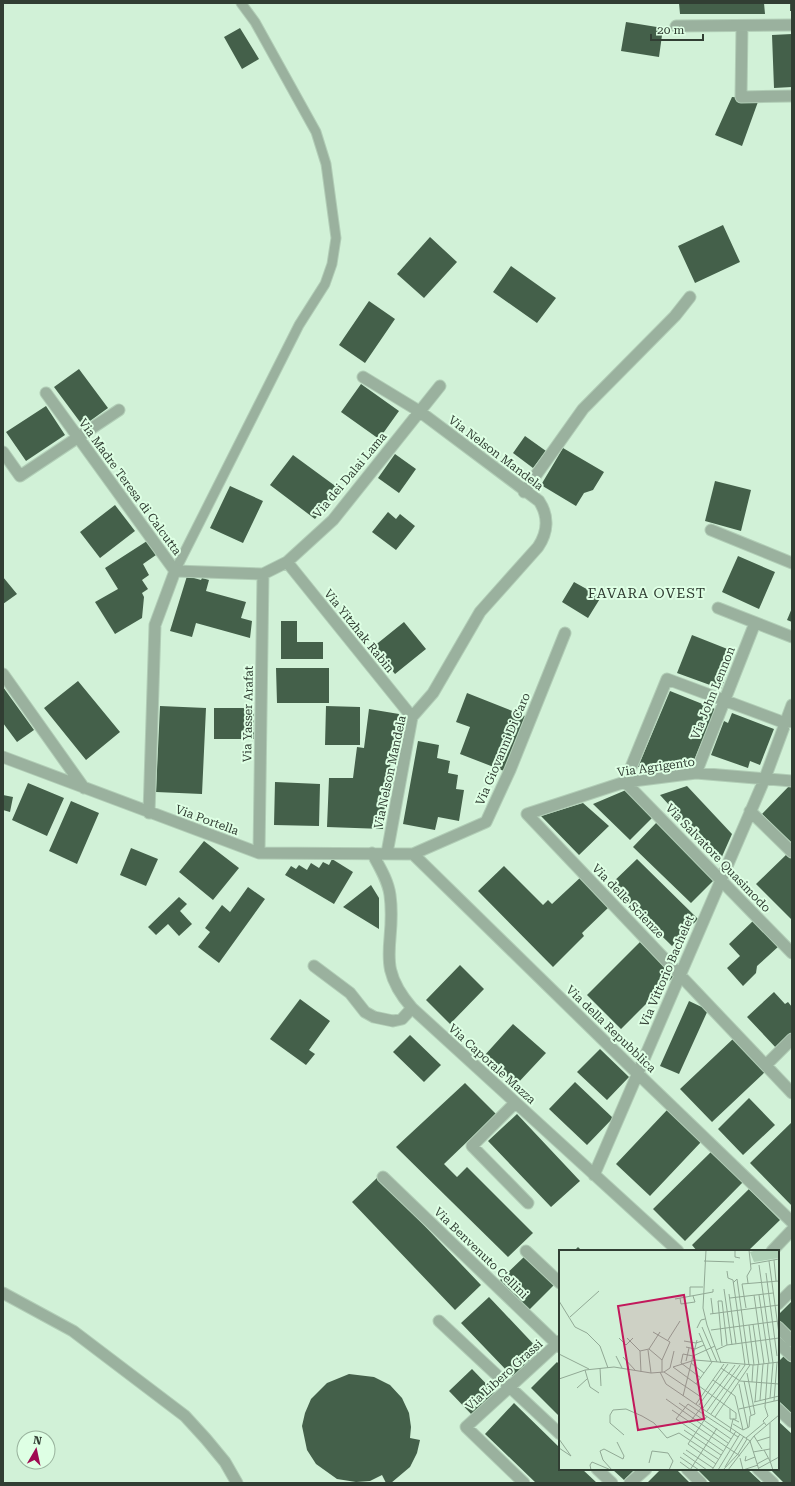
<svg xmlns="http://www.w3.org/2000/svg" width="795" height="1486" font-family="'Roboto Serif',serif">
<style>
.building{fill:#44604a}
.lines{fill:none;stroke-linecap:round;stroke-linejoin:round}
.service-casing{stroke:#b1cdb6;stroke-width:11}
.minor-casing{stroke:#b1cdb6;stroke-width:13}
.service{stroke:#9ab19e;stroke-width:9}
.minor{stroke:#9ab19e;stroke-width:11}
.labels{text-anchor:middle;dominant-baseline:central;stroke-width:4;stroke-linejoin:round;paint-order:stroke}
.street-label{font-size:12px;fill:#313e33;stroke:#deffe4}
.quarter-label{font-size:14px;letter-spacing:1px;fill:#313e33;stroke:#deffe4}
.inset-road{fill:none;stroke:#91a995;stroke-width:1}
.view{fill:#c2185b;fill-opacity:0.15;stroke:#c2185b;stroke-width:2}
.inset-edge{fill:none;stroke:#313e33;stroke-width:2}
</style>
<rect width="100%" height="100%" fill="#d1f1d7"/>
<path class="building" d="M679 3H764L765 14H680Z
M790 3H792V11H790Z
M626 22 663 28 659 57 621 51Z
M240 28 259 59 242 69 224 37Z
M792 34V87L774 88 772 35Z
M732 97 759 99 742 146 715 135Z
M723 225 740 262 695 283 678 246Z
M430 237 457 262 424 298 397 274Z
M511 266 556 298 537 323 493 292Z
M369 301 395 319 365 363 339 345Z
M79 369 108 408 83 426 54 387Z
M361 384 399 411 379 439 341 412Z
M46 406 65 435 26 461 6 432Z
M525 436 546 451 533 468 513 453Z
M563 448 604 472 593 490 584 493 576 506 541 485Z
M395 454 416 469 399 493 378 478Z
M293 455 338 488 315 519 270 485Z
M715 481 751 490 741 531 705 521Z
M230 486 263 501 243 543 210 528Z
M115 505 135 531 100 558 80 532Z
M388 512 396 519 400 514 415 526 396 550 372 532Z
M147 541 156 555 143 564 149 575 142 580 148 589 142 593 144 597 142 618 115 634 95 602 118 589 105 568Z
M738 556 775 572 759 609 722 592Z
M187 576 201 580 202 578 209 580 206 591 246 602 241 618 252 621 250 638 196 623 192 637 170 631Z
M3 577 17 594 3 604Z
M574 582 601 597 588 618 562 602Z
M792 608V622L787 620Z
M281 621H297V642H323V659H281Z
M404 622 426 649 395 674 373 647Z
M692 635 735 652 721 689 677 673Z
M276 668H329V703H277Z
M78 681 120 732 86 760 44 708Z
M3 687 34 730 17 742 3 723Z
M670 691 715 709 693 763 638 767Z
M467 693 525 716 504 771 460 754 470 727 456 722Z
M160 706 206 708 202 794 156 792Z
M326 706 360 707V745H325Z
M214 708H254V739H214Z
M369 709 399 714 388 779 383 829 327 827 329 778H353L357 747 364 748Z
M732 713 774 729 760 765 750 761 748 768 711 755 724 721 728 723Z
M418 741 439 745 437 758 450 761 448 773 458 775 456 789 464 790 459 821 438 817 435 830 403 824Z
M275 782 320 784 319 826 274 825Z
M28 783 64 798 47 836 12 820Z
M792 783V843L762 814Z
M687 786 732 834 720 861 660 795Z
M626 790 653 817 630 840 593 804Z
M3 795 13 797 10 812 3 810Z
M71 801 99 813 77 864 49 851Z
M583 803 609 826 579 855 541 816Z
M658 821 716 878 691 903 633 847Z
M204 841 239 868 213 900 179 872Z
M131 848 158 859 146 886 120 875Z
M788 853 792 858V920L756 884Z
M332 859 353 872 334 904 285 875 291 866 296 869 299 865 307 870 311 863 319 868 323 862 329 865Z
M637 859 698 919 672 946 610 885Z
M504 866 543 905 548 900 552 904 582 876 610 906 582 933 584 936 553 967 478 891Z
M371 885 379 898V929L343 907Z
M248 887 265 899 219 963 198 947 210 932 205 928 222 905 230 912Z
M179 897 187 904 180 911 192 924 179 936 168 924 156 935 148 927Z
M754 920 779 946 757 966 756 973 743 986 727 968 740 956 729 944Z
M640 942 675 975 621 1029 587 995Z
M460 965 484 989 450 1024 426 1000Z
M774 992 785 1004 788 1002 792 1007V1037L778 1050 747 1017Z
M300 999 330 1021 309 1050 315 1054 306 1065 270 1039Z
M689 1001 708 1010 679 1074 660 1066Z
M513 1024 546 1053 516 1085 484 1056Z
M410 1035 441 1065 424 1082 393 1052Z
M734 1038 766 1071 712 1122 680 1089Z
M600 1049 629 1077 607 1100 577 1072Z
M575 1082 613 1118 587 1145 549 1109Z
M465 1083 496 1114 444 1164 457 1177 467 1167 533 1233 508 1257 396 1147Z
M749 1098 775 1125 743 1155 718 1129Z
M667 1110 701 1142 650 1196 616 1164Z
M517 1114 580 1181 551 1207 488 1141Z
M792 1122V1206L750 1163Z
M712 1151 743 1182 685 1241 653 1209Z
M378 1177 481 1285 455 1310 352 1202Z
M749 1189 780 1220 748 1251H697L692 1245Z
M578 1247 582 1251 584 1249 587 1251H574Z
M525 1256 554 1285 529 1310 500 1280Z
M489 1297 540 1351 513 1377 461 1323Z
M792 1301V1335L778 1321V1315Z
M785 1355 792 1362V1414L778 1400V1362Z
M557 1362 560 1365V1417L531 1388Z
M472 1369 496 1394 473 1416 449 1391Z
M349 1374 374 1377 390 1385 402 1398 409 1413 411 1427 410 1438 420 1440 417 1453 410 1467 391 1483H386L382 1475 370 1481 356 1482 337 1479 316 1464 307 1450 302 1426 305 1413 311 1399 327 1383Z
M514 1403 560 1448V1469H582L597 1483H536L485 1434Z
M778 1421 792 1434 791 1483H784L770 1469H778Z
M612 1469H635L624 1480Z
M661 1469H676L690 1483H647Z
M697 1469H747L762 1483H711Z"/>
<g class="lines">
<defs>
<path id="service" d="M175 571 299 325 325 284 332 264 336 238 326 164 316 132 255 22 241 3"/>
<path id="minor" d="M676 26 792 25
M742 26 741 97 792 96
M363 377 419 411 539 501C549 516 548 532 538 547L480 612 433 693 412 717 387 853
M46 393 175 571 155 625 149 813
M3 452 20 476 119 410
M524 492 583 409 675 316 690 297
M711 530 792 563
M287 562 412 717
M175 571 263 574 287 562 333 520 440 386
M718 608 792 637
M3 674 84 788
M791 721 785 723 667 679 625 782 792 953
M3 757 259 853 413 854 486 822 510 770 565 633
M696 773 755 623
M792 781 696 773 625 782 527 814 792 1093
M750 811 792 852
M259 853 263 574
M372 853C379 866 388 880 390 895 397 944 373 963 412 1008L678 1251
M413 854 637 1073 792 1222
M314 966 350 993 365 1012 374 1017 393 1021 402 1019 412 1008
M766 1065 792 1039
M515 1103 472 1146 528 1203
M594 1175 765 778 792 705
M383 1177 560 1347
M526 1251 560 1283
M772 1251 792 1230
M3 1293 73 1331 185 1416 206 1439 225 1462 237 1483
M778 1304 792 1290
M439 1321 560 1434
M778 1327 792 1341
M778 1343 792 1356
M778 1409 792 1422
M597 1469 612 1483
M687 1469 701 1483
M758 1469 773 1483
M524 1483 466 1427 560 1341
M630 1483 646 1469"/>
</defs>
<use href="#service" class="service-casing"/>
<use href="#minor" class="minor-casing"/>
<use href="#service" class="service"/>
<use href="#minor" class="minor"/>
</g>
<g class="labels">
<g class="street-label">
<text transform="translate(496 453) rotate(37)">Via Nelson Mandela</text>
<text transform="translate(350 475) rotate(-50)">Via dei Dalai Lama</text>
<text transform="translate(130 487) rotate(54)">Via Madre Teresa di Calcutta</text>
<text transform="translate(359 631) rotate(51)">Via Yitzhak Rabin</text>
<text transform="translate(713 693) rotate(-68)">Via John Lennon</text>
<text transform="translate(248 714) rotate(-89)">Via Yasser Arafat</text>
<text transform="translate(503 749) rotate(-67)">Via Giovanni Di Caro</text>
<text transform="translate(656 767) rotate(-8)">Via Agrigento</text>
<text transform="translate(390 772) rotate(-78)">Via Nelson Mandela</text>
<text transform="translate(207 820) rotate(20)">Via Portella</text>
<text transform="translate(718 858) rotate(46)">Via Salvatore Quasimodo</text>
<text transform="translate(628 901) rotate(46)">Via delle Scienze</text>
<text transform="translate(667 971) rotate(-67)">Via Vittorio Bachelet</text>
<text transform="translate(611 1029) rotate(44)">Via della Repubblica</text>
<text transform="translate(492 1064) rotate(42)">Via Caporale Mazza</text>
<text transform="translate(481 1253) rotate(44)">Via Benvenuto Cellini</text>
<text transform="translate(504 1375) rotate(-42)">Via Libero Grassi</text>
</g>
<g class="quarter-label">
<text x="647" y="593">FAVARA OVEST</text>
</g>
</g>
<g transform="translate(559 1250)">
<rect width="220" height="220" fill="#d1f1d7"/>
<path d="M198 0H219L220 8 195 12 191 2Z" fill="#aed0b5"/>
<path class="inset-road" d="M147 0 144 58 148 75 162 113M176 0V7L181 8M215 10 217 31M145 11 175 12M210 11 220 84M192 14 220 9M200 15 214 113M207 23 218 106M174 33 178 29 190 115M189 33 188 26 192 19 190 0M165 39 173 95M170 44 177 94M195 45 205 114M200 45 210 113M131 46V37H144M121 48 122 54 136 52 134 46M152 48 154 64M171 48 214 43M116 49 154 42V39M0 51 16 77 28 83 41 96 49 118M187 58 183 34 220 31M151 64 220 55M11 67 40 41M194 74 200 115M190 75 195 115M143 77 158 112M138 78 142 70 146 69M152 80 220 71M94 82 111 92 103 110V122M140 83 152 111M60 88 67 95 74 88M68 88 81 101 82 122M109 90 121 71M125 91 137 93 143 91M163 96 159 51H163L168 95M127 97 136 99 145 95M90 99 103 110M89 100 92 123M157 100 168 95 220 88M81 101 90 99 101 82M0 104 30 119M57 106 63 118M64 107 76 120M127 111 130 98M132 113 145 123M41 118 42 136M162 118 181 131 220 134M26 120 31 137 40 143M101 122 107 134 191 191M105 122 142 147M188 123 196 164 191 166 190 177M142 128 122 113 124 104 134 106 156 96M0 129 26 120 55 117 92 123 105 122 111 118 115 101M154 130 176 146 184 180M185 131 192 165M193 132 194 115M137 134 153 112M180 134 189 178M18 138 28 129M124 146 138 90M211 148 214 113M107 149 169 193M201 150 204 114M215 151 218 112M195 152 220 146M196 152 199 115M120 153 172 189M137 154 165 114M140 155 169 114M144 158 176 115M171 159V169H177V163L114 117 136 110 195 115 220 112M180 159 220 150M113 160 181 206M148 161 181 115M152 164 186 115 174 30 169 28 168 21M148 166 129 194 157 214M156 167 191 115M130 173 142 158M211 173V211L214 220M174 174 184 180 190 177M207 175 204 171 209 166 206 157 209 113M125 180 162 205M171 182 174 169 180 172M65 185 51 173V165L54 160 67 159 83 166 95 173 108 188 120 183 159 209M195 186 203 199M187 188 205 173M0 189 12 206 0 198M191 191 200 220M198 191 211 187M127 200 154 218M205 200 211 211M164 201 117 169 129 154 179 187M194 202 211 199M124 203 148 220M187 206 186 211 196 207M121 207 140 220M181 208 184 220M121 212 132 220M90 213 93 201 109 203 114 211 110 220M198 214 209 208M166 217 185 186M200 218 220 207M32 220 31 215 33 212 52 220M53 220 44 210 41 201 45 199 64 209 65 206 58 192M131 220 158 178M153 220 177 181M159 220 181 184M164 220 179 204 188 189M169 220 195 186 220 165M184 220 199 215"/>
<path class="view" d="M125 45 145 169 79 180 59 56Z"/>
<rect width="220" height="220" class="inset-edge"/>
</g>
<rect width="795" height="1486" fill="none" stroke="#313e33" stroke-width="8"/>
<g transform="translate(36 1450) rotate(9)"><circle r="19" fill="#deffe4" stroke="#99b29d"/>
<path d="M0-3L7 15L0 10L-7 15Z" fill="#9f0951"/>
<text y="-6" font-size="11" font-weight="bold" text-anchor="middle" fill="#313e33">N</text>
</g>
<path d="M651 34v6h52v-6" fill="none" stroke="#313e33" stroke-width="2"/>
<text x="657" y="34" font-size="12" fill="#313e33" stroke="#deffe4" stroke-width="3" paint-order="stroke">20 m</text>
</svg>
